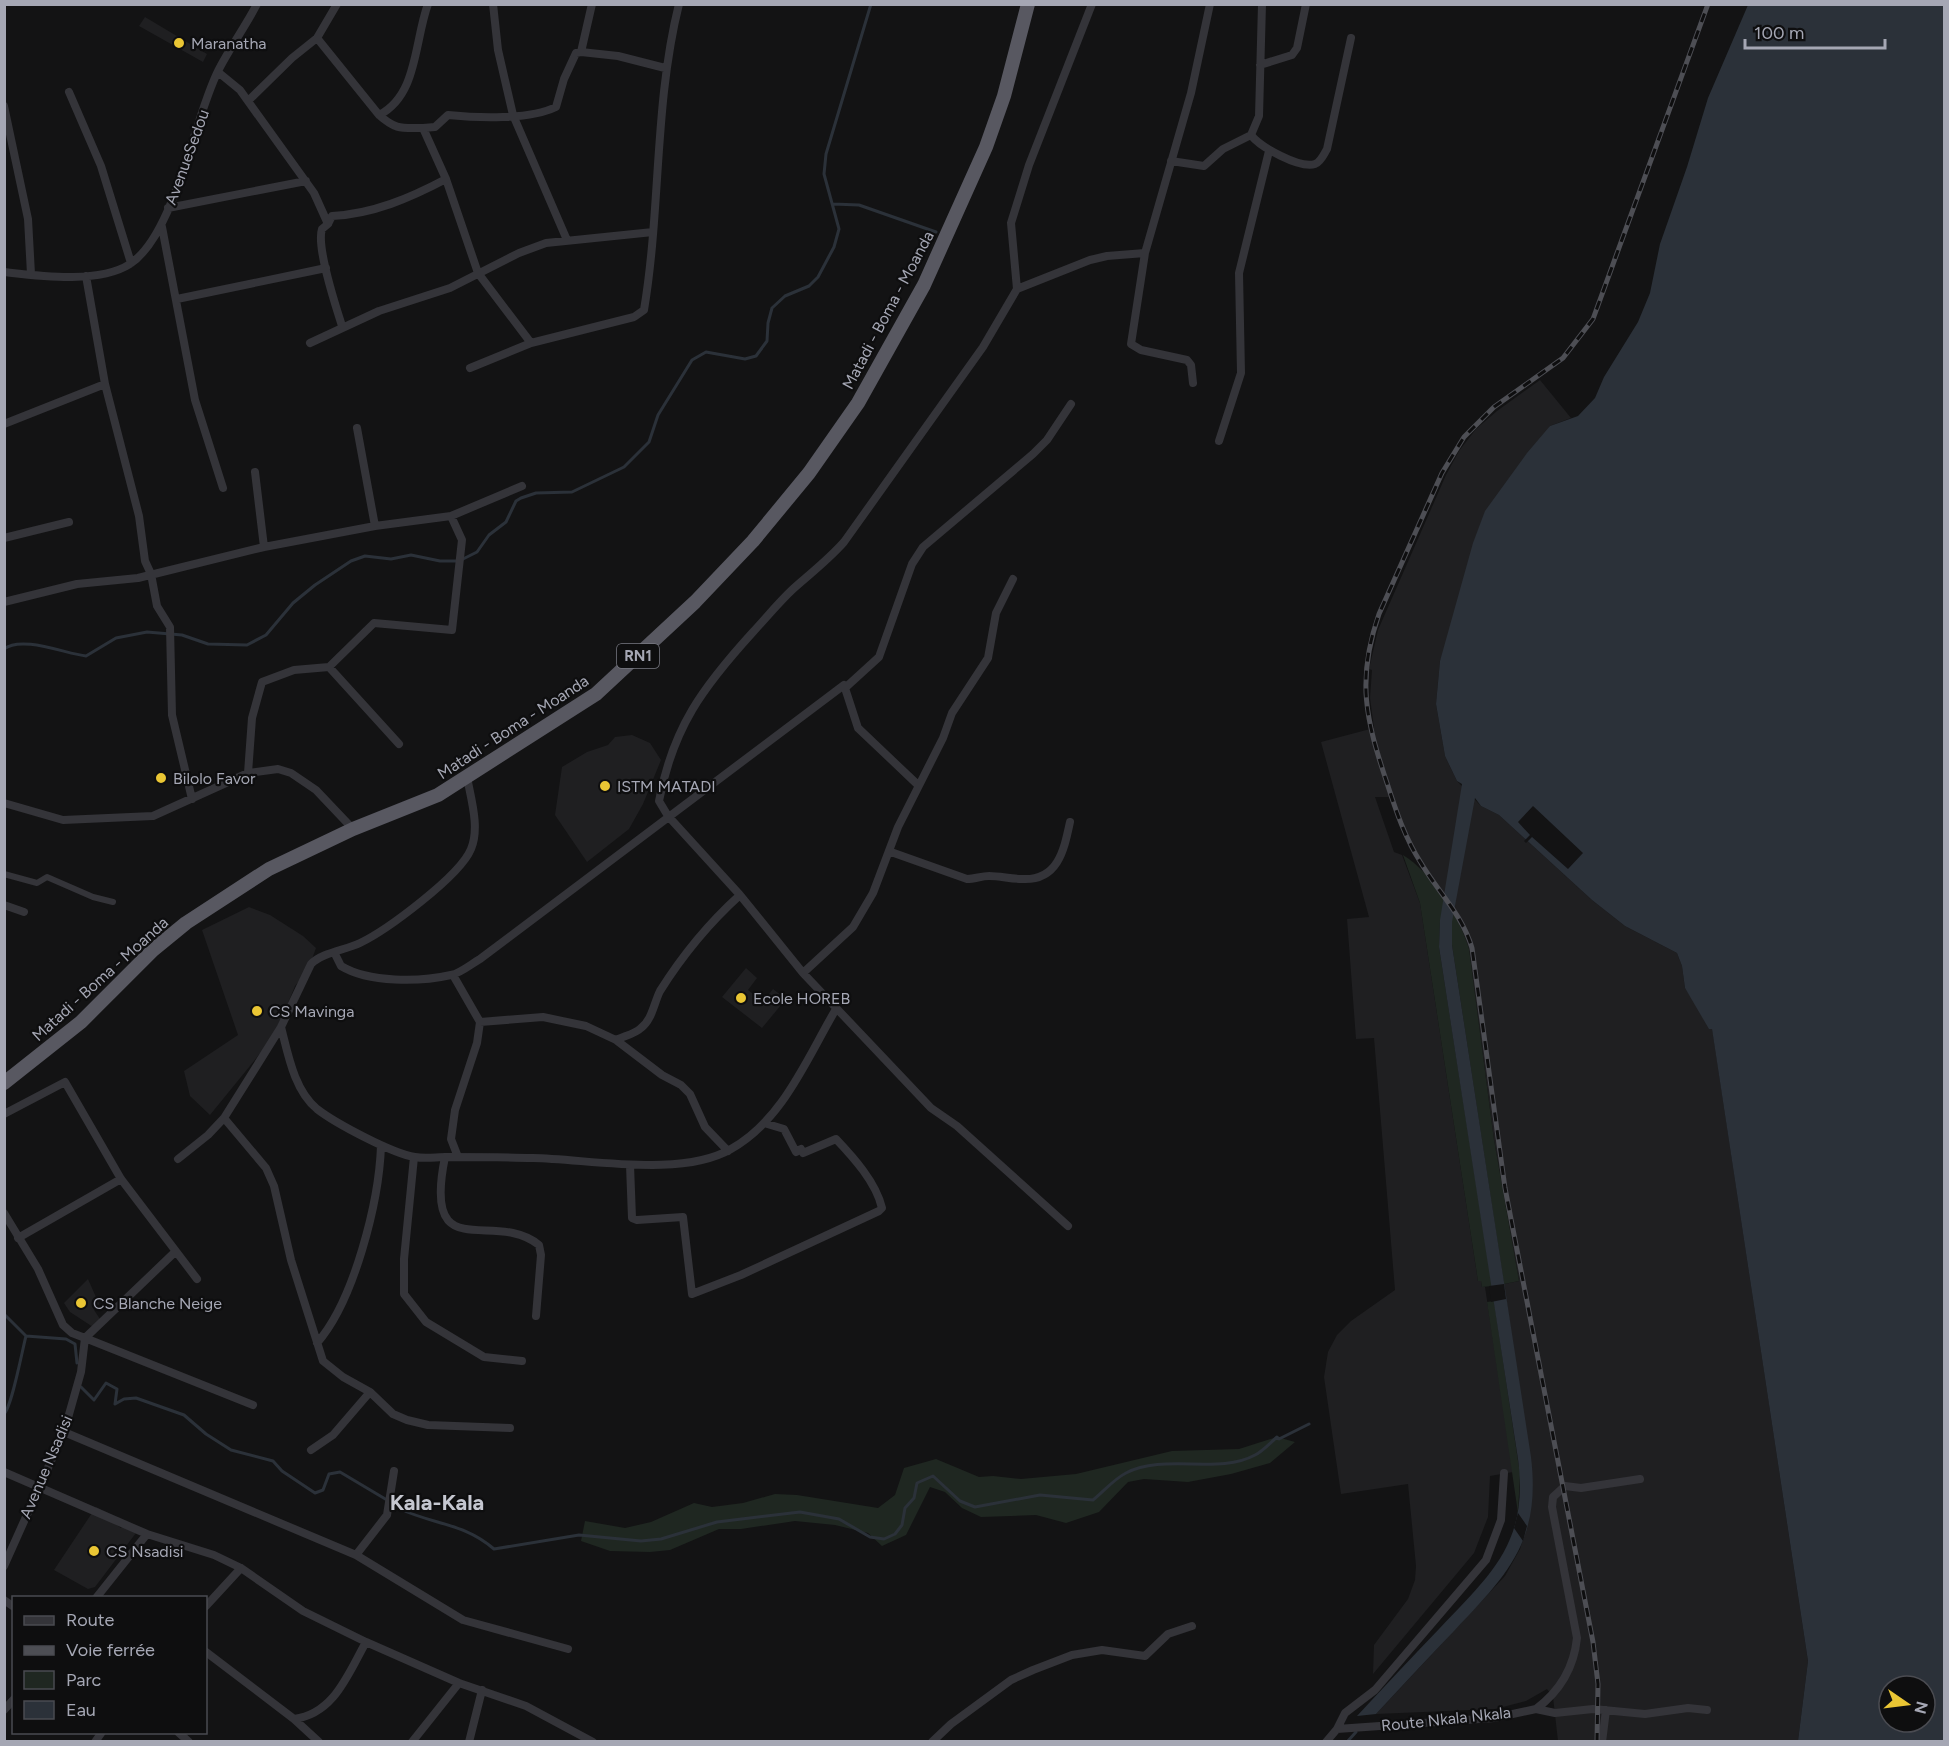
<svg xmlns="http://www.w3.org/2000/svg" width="1949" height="1746" font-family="Figtree,sans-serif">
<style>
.built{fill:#1f1f21}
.green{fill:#1f2721}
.water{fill:#2b3139;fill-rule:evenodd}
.pier{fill:#131314}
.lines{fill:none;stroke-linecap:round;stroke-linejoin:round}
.stream{stroke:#2b3139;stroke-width:3}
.pedestrian{stroke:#343439;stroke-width:6}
.minor{stroke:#343439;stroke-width:8}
.trunk{stroke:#585861;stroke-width:14}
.rail-casing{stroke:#4d4e54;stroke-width:5}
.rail{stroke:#0e0e0f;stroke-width:3;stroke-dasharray:9;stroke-linecap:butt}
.poi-dot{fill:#eac634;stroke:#0e0e0f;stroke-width:2}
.labels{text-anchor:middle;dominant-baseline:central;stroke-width:4.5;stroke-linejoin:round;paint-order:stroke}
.shield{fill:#0e0e0f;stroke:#787982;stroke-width:1.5}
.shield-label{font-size:15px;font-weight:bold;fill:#a5a7b4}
.poi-label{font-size:16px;fill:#a5a7b4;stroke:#0e0e0f;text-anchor:start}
.street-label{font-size:16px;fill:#a5a7b4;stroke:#0e0e0f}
.district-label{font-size:22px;font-weight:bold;fill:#c5c7d0;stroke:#0e0e0f}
</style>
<rect width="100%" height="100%" fill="#131314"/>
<path class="built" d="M145 17 207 54 203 62 139 26Z
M1540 380 1571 418 1550 426 1440 661 1436 704 1445 756 1457 781 1481 806 1499 815 1592 900 1625 926 1677 953 1682 966 1685 988 1712 1028 1808 1661 1798 1741H1558L1553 1697 1547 1689 1526 1701 1495 1709 1376 1714 1505 1576 1520 1549 1529 1520 1532 1473 1504 1284 1519 1281 1494 1140 1469 949 1461 927 1409 848 1389 797H1375L1394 852 1402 855 1420 903 1478 1281H1481L1482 1287H1485L1513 1472 1490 1476 1488 1517 1474 1553 1373 1674 1374 1645 1408 1599 1415 1580 1416 1566 1408 1484 1341 1494 1324 1377 1328 1352 1337 1335 1351 1321 1395 1290 1374 1038 1356 1039 1347 919 1369 917 1321 742 1374 728 1370 698 1372 670 1369 669 1378 630 1446 475 1459 451 1476 429 1497 411Z
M632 735 650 743 661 760 643 804 629 829 587 862 555 815 562 767 587 752 608 745 615 737Z
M249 907 270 915 303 936 316 948 308 970 295 986 275 1035 210 1115 190 1096 184 1071 238 1035 202 930Z
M746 968 757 978 748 990 763 1002 773 989 786 999 762 1028 722 997Z
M88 1279 99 1304 94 1310 100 1319 93 1327 70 1312 64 1303Z
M96 1507 112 1515 110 1520 121 1528 123 1526 136 1533 95 1587 88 1589 54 1570Z"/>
<path class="green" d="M1403 855C1431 872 1460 917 1469 949L1494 1140 1519 1281 1504 1284 1452 945V922L1440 921 1439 947 1492 1286 1482 1287 1481 1281H1478L1420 903Z
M1494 1301 1520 1474 1518 1513 1487 1302Z
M1277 1437 1295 1442 1270 1463 1231 1474 1188 1482 1144 1479 1128 1482 1099 1512 1066 1523 1036 1515 981 1517 962 1508 945 1492 930 1487 906 1535 882 1546 868 1533 835 1525 795 1521 741 1529H719L670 1550 650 1552 610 1551 581 1541 585 1521 625 1528 651 1522 694 1503 712 1507 743 1503 775 1494 797 1495 878 1508 895 1495 904 1468 936 1459 979 1477 993 1476 1021 1479 1076 1474 1172 1451 1239 1449Z"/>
<path class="water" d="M1748 5H1944V1741H1798L1808 1661 1712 1029H1709L1685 988 1682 966 1677 953 1625 926 1592 900 1499 815 1481 806 1475 798 1452 922V945L1531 1457C1541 1541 1508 1574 1455 1630 1428 1658 1402 1686 1376 1714L1357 1716C1384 1687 1411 1658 1439 1629 1491 1574 1529 1543 1518 1459L1439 947 1440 920 1462 784 1457 781 1445 756 1436 704 1440 661 1473 543 1485 511 1527 453 1550 426 1578 416 1595 398 1604 377 1638 322 1650 293 1660 244 1687 167 1708 98ZM1889 1686H1925V1722H1889Z"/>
<path class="pier" d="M1533 806 1583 853 1568 869 1532 837 1526 843 1524 841 1530 835 1518 822Z
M1504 1284 1506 1299 1491 1302 1489 1286Z
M1518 1513 1527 1526 1523 1541 1514 1528Z"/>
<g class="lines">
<path class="stream" d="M833 204 859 205 936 232
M4 649C22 635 66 654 86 656L116 638 147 632 182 635 208 644 247 645 266 635 293 603 315 585 351 561 365 556 391 559 411 555 440 561H459L477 552 489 535 506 522 516 501 521 498 536 493 572 492 624 467 649 442 658 415 692 360 706 352 745 359 756 356 767 341 768 323 772 308 785 296 809 286 818 277 834 247 839 229 824 174 826 154 871 4
M4 1314 26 1336C22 1351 12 1406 4 1414
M26 1336 66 1339 75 1344 77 1363
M81 1387 94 1400 106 1383 117 1389 115 1404 124 1399 136 1398 184 1415 206 1434 231 1450 273 1461 282 1471 315 1493 323 1490 329 1474 340 1472 387 1500
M400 1509C435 1525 464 1523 494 1549L579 1535 641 1541 661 1539 717 1522 800 1512 839 1519 870 1537 884 1539 895 1534 902 1525 905 1508 914 1498 917 1483 933 1476 960 1501 975 1507 1040 1495 1093 1500C1103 1492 1114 1479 1126 1473 1164 1453 1219 1475 1255 1455 1263 1451 1270 1443 1277 1437L1279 1439 1309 1424
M1347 1742 1356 1732"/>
<path class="pedestrian" d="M4 874 37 883 47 877 93 897 113 902"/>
<path class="minor" d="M493 4 498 50 513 115 567 240
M317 38 379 115C396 130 401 128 423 128L446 179
M581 52 592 4
M1260 65 1292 55 1297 48 1306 4
M218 72 240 90 314 193 328 224 332 216C373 214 410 198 446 179L478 273 531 343
M69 92 101 166 131 263
M248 101 292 58 317 38 337 4
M4 106 28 219 31 274
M379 115C418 95 414 42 428 4
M423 128 435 127 448 115C478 118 529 120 556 107L564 79 576 53 581 52 618 56 665 68
M1251 135C1260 147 1300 169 1315 164 1321 162 1324 154 1327 149L1351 38
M1171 161 1204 166 1223 149 1251 135 1259 116 1262 4
M168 208 306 181
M328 224 322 229C316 247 336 307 342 326
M162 227 195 400 223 488
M1145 253 1131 344 1141 350 1187 360 1191 365 1193 383
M4 272C40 276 99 284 130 264 175 234 193 121 218 71 229 49 245 27 257 4
M86 276 105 384 139 516 145 561 151 574 157 606 170 627 172 715 192 799
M1017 289 1011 223 1029 165 1092 4
M177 299 326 268
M310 343 379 311 450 288 519 253 546 243 653 232
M470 368 531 343 634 317 644 310C661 208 654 104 679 4
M4 424 105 384
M357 428 375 526
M1219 441 1241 373 1239 273 1269 151
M255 472 264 547
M4 538 69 522
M4 602 77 584 138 578 264 547 375 526 451 516 522 486
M329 667 399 744
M844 685 858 728 918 785
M248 773 252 718 262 682 294 670 329 667 374 623 452 630 462 540 451 516
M467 777C471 799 480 828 471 849 460 876 387 930 360 943 345 950 321 953 311 964L281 1027C288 1054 294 1090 317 1109 335 1123 393 1154 415 1157 425 1159 436 1157 447 1157 476 1157 504 1157 533 1158 589 1159 681 1178 731 1149 783 1120 807 1058 836 1009
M4 803 63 820 153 816 248 773 278 769 291 773 316 790 353 829
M891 852 967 879C975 879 981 876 989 876 1000 876 1011 879 1022 879 1058 881 1064 850 1070 822
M4 905 24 912
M335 954 341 966C369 983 420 982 451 975 461 973 471 964 480 959L844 685 845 688 879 657 912 564 923 547 1033 454 1047 440 1071 404
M803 973 853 927 873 893 898 827 943 738 952 713 988 658 996 613 1013 579
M453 975 480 1022 477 1043 455 1110 451 1139 458 1157
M480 1022 543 1017 586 1026 616 1040 662 1075 681 1085 690 1094 705 1127 728 1151
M616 1040C624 1036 635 1034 641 1028 652 1020 654 1003 660 991 682 956 709 923 740 895
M4 1114 65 1082 121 1179 197 1279
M224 1118 266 1168 274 1186 291 1260 323 1361 343 1377 370 1392 393 1414 407 1420 428 1425 510 1428
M414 1157 404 1259V1294L426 1322 484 1357 522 1361
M445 1157C422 1269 494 1208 539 1245L541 1255 536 1316
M178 1159 208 1135 224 1118 281 1027
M630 1165 632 1218 637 1220 683 1217 692 1294 741 1275 879 1211 882 1208C876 1182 853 1157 836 1139L803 1153 801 1149 796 1152 784 1129 764 1123
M4 1213 38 1269 63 1325 72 1333 85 1338 81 1372 64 1432 4 1566
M1068 1226 957 1126 931 1108 803 973 740 895 668 816 659 801C673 727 703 687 753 632 766 618 779 602 793 589 811 573 828 560 844 542L983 347 1017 289 1090 260 1107 256 1145 253 1191 93 1210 4
M18 1238 121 1179
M175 1252 85 1338 253 1405
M317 1343C354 1301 379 1202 381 1146
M64 1432 356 1555 463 1620 568 1649
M311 1450 333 1435 370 1392
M4 1472 147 1534 214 1555 241 1568 303 1611 366 1642 459 1683 526 1706 593 1742
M1640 1479 1581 1488 1565 1486 1553 1497 1552 1507 1577 1638C1574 1667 1560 1691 1536 1709L1555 1713 1593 1709 1645 1714 1688 1708 1707 1710
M356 1555 387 1515 394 1471
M96 1598 147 1534
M4 1600 14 1607
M206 1606 241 1568
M206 1652 294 1719C334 1714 348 1674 366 1642
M4 1710 14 1699
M294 1719 319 1742
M1337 1729 1345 1713 1375 1690 1486 1560 1501 1520 1504 1473
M178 1732 189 1742
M95 1742 102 1732
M412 1742 459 1683
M469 1742 482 1690
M932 1742 951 1724 1011 1680 1033 1670 1072 1655 1102 1650 1145 1656 1168 1634 1192 1626
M1326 1742 1337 1729 1494 1718 1536 1709
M1602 1742 1606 1710"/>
<path class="trunk" d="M4 1083 81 1022 153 950 186 923 269 869 353 829 438 795 596 694 695 602 753 541 809 473 858 403 924 285 986 147 1004 96 1028 4"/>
<defs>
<path id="rail" d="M1597 1742 1598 1684 1593 1642 1505 1188 1472 948C1462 914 1438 892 1421 863 1405 838 1396 811 1387 783 1366 720 1356 680 1379 614L1442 473 1464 437 1494 407 1563 358 1593 319 1708 4"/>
</defs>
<use href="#rail" class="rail-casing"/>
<use href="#rail" class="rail"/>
</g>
<g class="poi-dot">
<circle cx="179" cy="43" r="6"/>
<circle cx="161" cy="778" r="6"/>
<circle cx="605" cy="786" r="6"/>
<circle cx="741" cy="998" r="6"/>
<circle cx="257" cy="1011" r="6"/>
<circle cx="81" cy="1303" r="6"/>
<circle cx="94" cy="1551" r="6"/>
</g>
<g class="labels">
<rect class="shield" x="617" y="644" width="42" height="24" rx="4.5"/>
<g class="shield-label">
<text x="638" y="656">RN1</text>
</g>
<g class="poi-label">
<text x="191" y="43">Maranatha</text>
<text x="173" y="778">Bilolo Favor</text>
<text x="617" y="786">ISTM MATADI</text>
<text x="753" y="998">Ecole HOREB</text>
<text x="269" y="1011">CS Mavinga</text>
<text x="93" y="1303">CS Blanche Neige</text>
<text x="106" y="1551">CS Nsadisi</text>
</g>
<g class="street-label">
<text transform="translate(187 157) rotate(-70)">AvenueSedou</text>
<text transform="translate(888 310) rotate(-62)">Matadi - Boma - Moanda</text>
<text transform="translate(513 727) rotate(-33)">Matadi - Boma - Moanda</text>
<text transform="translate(100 979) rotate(-42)">Matadi - Boma - Moanda</text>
<text transform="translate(46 1467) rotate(-67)">Avenue Nsadisi</text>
<text transform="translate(1446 1719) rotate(-6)">Route Nkala Nkala</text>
</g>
<g class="district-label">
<text x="437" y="1502">Kala-Kala</text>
</g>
</g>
<rect width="1949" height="1746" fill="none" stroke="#a5a7b4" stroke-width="12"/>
<rect x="12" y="1596" width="195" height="138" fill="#0e0e0f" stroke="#4a4b51" stroke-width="1.5"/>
<rect x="24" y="1616" width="30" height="9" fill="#343439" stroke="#4a4b51" stroke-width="1.5"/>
<text x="66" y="1626" font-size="18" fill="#a5a7b4">Route</text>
<rect x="24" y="1646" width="30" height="9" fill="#4d4e54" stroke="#4a4b51" stroke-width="1.5"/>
<text x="66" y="1656" font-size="18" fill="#a5a7b4">Voie ferrée</text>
<rect x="24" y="1671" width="30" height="18" fill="#1f2721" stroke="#4a4b51" stroke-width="1.5"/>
<text x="66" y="1686" font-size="18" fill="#a5a7b4">Parc</text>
<rect x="24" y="1701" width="30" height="18" fill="#2b3139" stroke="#4a4b51" stroke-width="1.5"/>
<text x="66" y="1716" font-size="18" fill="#a5a7b4">Eau</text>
<g transform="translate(1907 1704) rotate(104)"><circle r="28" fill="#0e0e0f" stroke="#4a4b51" stroke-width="1.5"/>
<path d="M0-4.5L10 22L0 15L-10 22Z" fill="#eac634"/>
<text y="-9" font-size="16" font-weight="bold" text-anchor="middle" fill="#a5a7b4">N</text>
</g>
<path d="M1745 39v9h140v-9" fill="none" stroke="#a5a7b4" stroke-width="3"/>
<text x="1754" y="39" font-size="18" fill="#a5a7b4" stroke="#0e0e0f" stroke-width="4.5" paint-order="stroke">100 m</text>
</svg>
